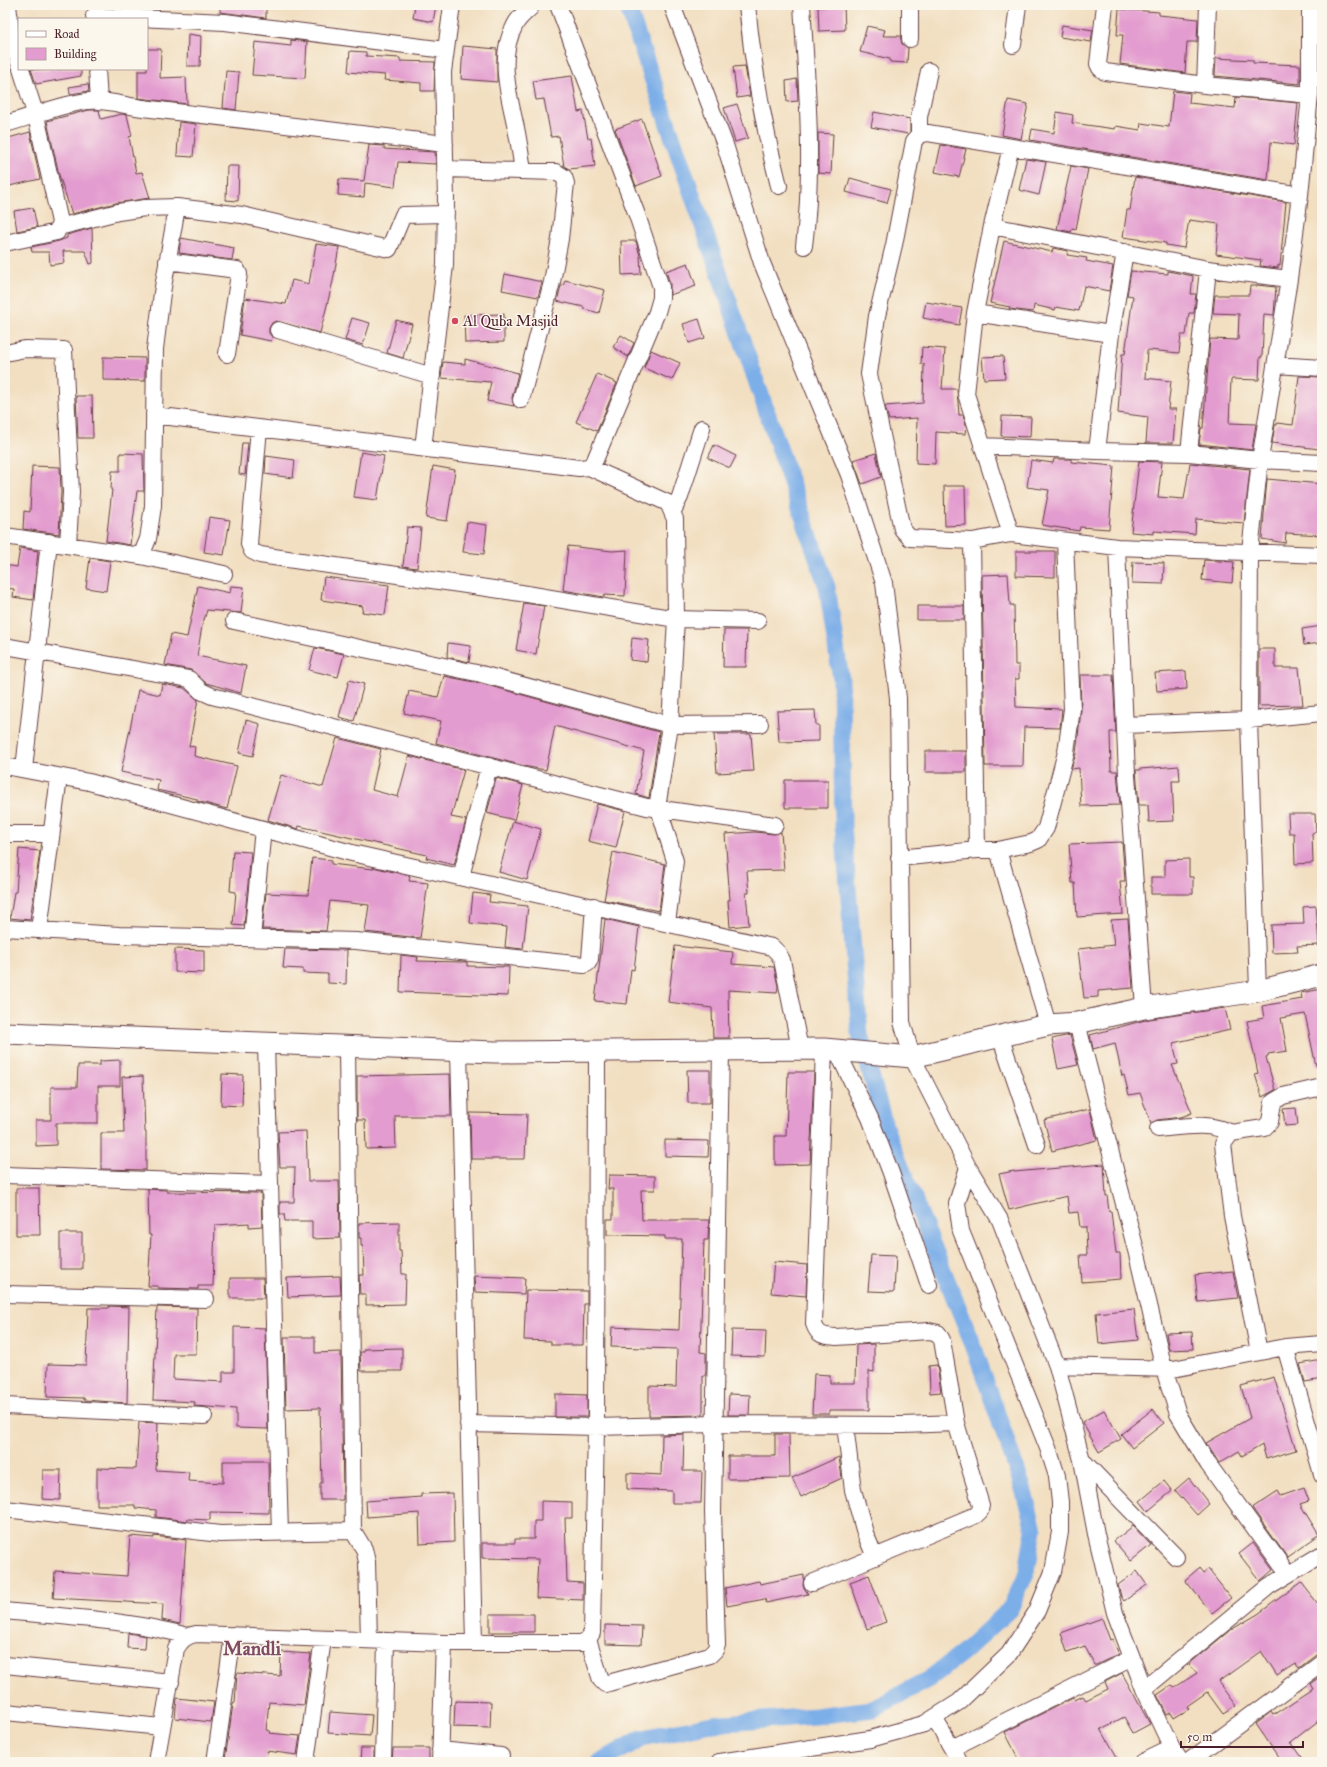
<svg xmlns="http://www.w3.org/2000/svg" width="1327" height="1767" font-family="'IM FELL Great Primer',serif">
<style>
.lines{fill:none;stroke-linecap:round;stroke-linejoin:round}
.canal{stroke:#7caee8;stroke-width:17}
.building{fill:#e39ccf}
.minor-casing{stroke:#633c42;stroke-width:18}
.tertiary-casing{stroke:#633c42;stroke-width:23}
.minor{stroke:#fff;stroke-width:16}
.tertiary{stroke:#fff;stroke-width:21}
.poi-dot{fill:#d1495b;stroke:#fbf7ec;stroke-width:1.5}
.labels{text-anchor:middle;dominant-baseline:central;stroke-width:3;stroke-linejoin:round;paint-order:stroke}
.poi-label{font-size:15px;fill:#4a1f2b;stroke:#fbf7ec;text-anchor:start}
.district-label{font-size:19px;font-weight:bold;fill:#804b64;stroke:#fbf7ec}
</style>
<rect width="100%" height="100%" fill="#fbf7ec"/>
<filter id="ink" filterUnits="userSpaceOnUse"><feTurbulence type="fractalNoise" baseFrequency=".025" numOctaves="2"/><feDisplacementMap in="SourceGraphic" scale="8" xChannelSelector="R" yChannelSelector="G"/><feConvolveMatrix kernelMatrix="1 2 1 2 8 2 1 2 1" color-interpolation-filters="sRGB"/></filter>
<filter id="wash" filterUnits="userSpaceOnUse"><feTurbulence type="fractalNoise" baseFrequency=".012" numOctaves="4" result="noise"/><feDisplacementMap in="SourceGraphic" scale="16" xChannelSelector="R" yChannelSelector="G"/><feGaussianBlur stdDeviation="0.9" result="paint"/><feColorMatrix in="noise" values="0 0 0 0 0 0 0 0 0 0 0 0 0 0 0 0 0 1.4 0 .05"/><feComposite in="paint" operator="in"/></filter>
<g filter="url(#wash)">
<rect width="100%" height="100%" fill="#f2dfc1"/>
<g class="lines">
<path class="canal" d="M600 1762 642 1738 712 1724 815 1716 873 1709 929 1679 966 1650 1010 1609 1027 1572 1034 1529 1022 1485 971 1339 886 1130 860 1035 843 825 841 680 827 587 627 5"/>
</g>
<g id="blocks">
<path class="building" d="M220 5H266V18L220 12Z
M415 5H436L433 22 413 18Z
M844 6 845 30 819 31 818 7Z
M1119 9 1159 12V15L1198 19 1197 42H1187L1185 73 1120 64 1123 35H1117Z
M1062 25 1093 30 1091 42 1060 37Z
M867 26 885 30 883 36H900L902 44 908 48 907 63 890 62V59L860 52Z
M188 34 201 36 200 66H187Z
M291 40 307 42 305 78 252 75 255 42 291 46Z
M463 46 497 49V82L461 79Z
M147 49H161L160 78 186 77 187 104 138 98V71H147Z
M350 51 366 52V56L400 58V61L435 62 434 91H421V83L384 80 385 75 348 72Z
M1216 58 1253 60V63L1300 65V84L1215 76Z
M745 66 750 96 737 98 733 67Z
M31 69H81V76L36 84Z
M226 71 239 72 236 110 223 108Z
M572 76 578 112 583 111 588 139 591 138 595 166 569 169 564 166 559 136 551 137 544 99 536 100 533 81Z
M797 79 798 101 787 102 786 81Z
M88 84 89 91 70 94 69 87Z
M1173 91 1190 93 1189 103 1235 108 1236 97 1298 103 1294 145 1271 142 1268 180 1030 140 1032 129 1054 133 1057 112 1073 115 1072 123 1115 129 1116 126 1140 130 1141 123 1169 127Z
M1008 100 1028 104 1021 139 1002 135Z
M737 104 748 138 735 142 724 108Z
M89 110H99L101 119 122 114 127 115 132 136 129 137 136 173 142 172 150 198 116 203 72 214 59 175 47 121Z
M874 112 910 119V132L908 134 871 127Z
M642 119 662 176 636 186 615 129Z
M179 122 196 124 193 157 177 156Z
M30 132 40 179 5 187V139Z
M818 133 833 134 831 174 818 173Z
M369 145 384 146V149L435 152 436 164 398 162 395 187 365 183 364 197 338 195 339 179 364 181Z
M941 145 966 149 959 177 935 172Z
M1026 159 1046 162 1039 195 1019 190Z
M227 166H239L238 201 226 200Z
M1071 166 1088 169 1076 229 1072 228 1071 232 1057 229Z
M1135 177 1286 202 1280 266 1278 265V268L1260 266 1261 260 1216 254 1219 224 1189 220 1184 248 1166 245V243L1123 237 1127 210H1130Z
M850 178 891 189 887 203 846 192Z
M33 208 37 227 17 231 14 211Z
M92 228 93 263 90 264 85 251H63L64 263 50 265 49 252H32L31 247 59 241 67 238V235Z
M181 238 234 248 232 260 179 253Z
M621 241H636L640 256 641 274 622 275Z
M1004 241 1052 252 1053 248 1068 251 1067 255 1087 258 1086 261 1113 266 1109 291 1084 286 1079 311 1056 307 1055 310 1034 305 1033 312 1009 309 1010 307 990 303Z
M316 244 339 247 333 281 320 333 276 321 272 323 269 328V333L272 337 271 341 240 335 245 298 286 304 292 280 309 284Z
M688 263 696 286 670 295V284L666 271Z
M1131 271 1168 274V271L1193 276 1191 294H1196L1194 313H1189L1186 335H1181L1179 353 1149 350 1147 351 1145 378 1171 381 1168 409H1176L1173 443H1146L1148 417 1118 413 1122 354H1125L1133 296 1127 295Z
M505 274 542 282 538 297 502 290Z
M565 280 605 290 599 313 584 309V307L557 301 561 286H563Z
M1257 285 1276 287 1274 315 1264 314 1262 357H1260L1259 380 1232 379 1231 380 1229 423 1256 424 1252 450 1199 444 1201 428H1203L1210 339 1238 340 1239 314 1213 313 1215 295H1249L1250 286H1257Z
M926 302 962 308 959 325 923 318Z
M504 314V342L465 343 464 315Z
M352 318 370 323 363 345 345 340Z
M699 319 705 338 689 343 683 324Z
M396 320 412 324 403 358 387 353Z
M621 335 634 343 628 357 613 347Z
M922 347 945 349 942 389H957L959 415H963L966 424 965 434 936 432 935 464 916 463 917 418 889 420 885 406 923 403 924 364H921Z
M651 350 680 363 672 380 644 368Z
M1003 356 1005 378 984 379 982 357Z
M103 357 145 358V381L103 380Z
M465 359 518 373 512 398 514 406 487 401 491 382 441 378 443 362 465 364Z
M597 374 617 383 597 431 576 422Z
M1299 376 1322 377V425L1319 449 1272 443 1275 425H1277V423L1293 425Z
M76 396H92L93 438H78Z
M1002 416 1031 417 1030 437 1001 436Z
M242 443H248L245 475 239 474Z
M714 445 736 456 730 468 708 458Z
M361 452 384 456 377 500 354 497Z
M120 453 143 454 144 491H137L130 545 106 541 112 490H111L112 471H120Z
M876 453 881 477 862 484 853 460Z
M266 456 295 460 293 478 265 474Z
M1054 459H1071V462L1114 466 1109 529 1080 527 1079 531 1042 525 1049 490 1027 487 1031 460 1053 463Z
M1139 461 1162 462 1158 497 1184 499 1190 463 1250 469 1244 523 1196 519 1195 534 1154 531V534L1131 532Z
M32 466 60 467 61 492 59 534 23 529 24 511 30 512Z
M433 466 455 470 447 521 426 518Z
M1267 479 1322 484V535L1286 533 1285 543 1262 539Z
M944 486H965L966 525 945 526Z
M209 517 230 520 224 555 204 552Z
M467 522 487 525 484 554 463 552Z
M407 527 421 528 417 568 403 566Z
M568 546 612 551 627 550 625 596 604 595V597L563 590Z
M20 548 38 551 33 600 13 597 14 589 5 588V565L17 567Z
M1016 551H1055V577L1016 576Z
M90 558 110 561 106 591 86 588Z
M1204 560 1234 562 1232 583 1202 580Z
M1133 562 1164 563 1163 584 1132 583Z
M1008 574 1010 605H1014L1015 665H1019V679H1015L1016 707 1062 709 1060 728 1024 727 1023 766H985L982 575Z
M324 577 389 585 385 615 362 612 363 606 321 600Z
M198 586 230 593 231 586 244 587 241 613 207 610 204 620H203L197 656 246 666 241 693 206 683 191 670 165 665 171 634 187 637Z
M524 603 544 606 536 654 516 650Z
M917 606H964V620H917Z
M1322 626V643L1304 645 1302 629Z
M724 630H747L746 667H723Z
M632 638 649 640 647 662 630 660Z
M448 643 471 646 469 662 447 657Z
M315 648 344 654 338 677 309 670Z
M1259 649H1275V668H1299L1303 705 1259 706Z
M1186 671 1187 689 1157 691 1155 673Z
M1080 675H1113L1116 732H1110L1111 771H1117L1120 805 1081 806 1079 768 1071 769 1076 754 1081 710Z
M444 676 479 683 659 732 649 798 636 794 644 751 555 726 546 770 528 767 436 743 441 721 404 713 409 691 438 697Z
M349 680 364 684 354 721 339 717Z
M162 684 184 688 198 700 189 746 195 747 194 756 237 766 227 809 197 801V799L157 790 159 780 121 772 138 690 160 695Z
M815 710 816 725H819V741L779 742 777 711Z
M246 720 260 724 253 756 239 753Z
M714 734H751L754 771 717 773Z
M337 738 381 749 372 790 398 797 409 756 464 770 451 817 466 820 454 865 426 858 427 855 299 826 298 829 268 820 281 775 323 787Z
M925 751H966V772H925Z
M1179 766 1180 781H1172L1174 821 1149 822 1148 805H1139L1136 770H1140V769Z
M496 778 523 785 514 820 487 813Z
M785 780H828V808H785Z
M597 804 625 811 616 848 588 841Z
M1288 814H1315L1316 832 1312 833 1313 863 1295 864 1294 833H1289Z
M513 821 541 829 527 880 499 872Z
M755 832 774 834 781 832 784 870 747 871 749 893H746L749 925 730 927 728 900H730L725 834Z
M1122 842 1125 881H1120L1123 914 1077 917 1075 883H1072L1069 844Z
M19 849 40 851 30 920 10 918 14 892H16Z
M233 851 251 852 244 926 233 925 236 892 230 891Z
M613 852 665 864 659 911 604 900Z
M312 858 331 860V864L373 869V867L410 876 409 881 428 883 420 938 365 932 369 905 330 901 326 931 262 929 266 893 308 895Z
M1189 859V877H1193V894H1151V877H1165V860Z
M473 893 490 895 489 902 528 906 523 949 505 947 507 927 470 923Z
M1316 906 1319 945 1297 946 1298 952 1272 953 1271 925 1304 924 1303 907Z
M605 919 639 927 634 970 631 969 627 1004 595 1001Z
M1128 919 1133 988 1098 991V997L1084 998 1078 949 1114 945 1111 920Z
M675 946 733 952 732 964 774 967 778 986 777 993 728 990 729 1038H713L712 1008 668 1002Z
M175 949 204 950V973L175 972Z
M285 949 347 950 346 984 328 983V974L303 973V969L283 968Z
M401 955 418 957 417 961 462 962H467V966L509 967 508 996 400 992Z
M1322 989V1065L1316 1066 1305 1014 1281 1018 1287 1051 1268 1054V1056L1266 1057 1275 1090 1262 1097 1255 1074 1258 1073 1247 1021 1264 1018 1262 1006 1302 999 1301 993Z
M1225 1008 1230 1030 1173 1043 1178 1064 1172 1065 1192 1113 1181 1117 1157 1120 1151 1123 1140 1093 1129 1095 1124 1075 1122 1076 1115 1043 1093 1049 1090 1035 1149 1019Z
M1070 1035 1078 1065 1058 1069 1052 1039Z
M120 1060V1086H98V1123H56V1145L36 1146V1120H51V1087H77L78 1065H100V1061Z
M687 1070H710V1103H688Z
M788 1072H814L810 1164 775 1165V1136H786Z
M222 1074 243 1075 242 1106 221 1105Z
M450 1074 451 1116H395L396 1148 366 1149 365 1120H357V1076Z
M143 1076 145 1132H146V1170L101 1169V1133H124L122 1077Z
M1296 1108 1298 1125 1285 1126 1283 1109Z
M1090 1109 1097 1140 1052 1151 1044 1120Z
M470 1113 527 1114 525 1159H471Z
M306 1131 308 1181H339L340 1238 312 1239V1221H285L284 1214H280V1202H294L295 1167H280L278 1132Z
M665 1140 709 1141 708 1157 665 1156Z
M1104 1164 1106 1196 1107 1195 1109 1212 1111 1211 1116 1253H1120L1121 1279 1082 1282 1080 1255H1087L1086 1227H1080L1078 1212 1069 1213 1067 1196 1009 1210 999 1174 1014 1171V1172Z
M609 1175 655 1176V1190H641L642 1220H709L708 1240H704L700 1352 706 1353V1371L705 1376H703V1415L649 1416V1386L676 1387 677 1349 611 1347 612 1327 679 1330 682 1239H665V1236L607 1235V1219H613V1189H608Z
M16 1188H39L40 1235H16Z
M148 1189 166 1190 167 1192 261 1193 262 1226 249 1227V1223L215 1225 213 1286H198V1289L158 1288V1286H148L151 1235H149Z
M399 1222V1251H401L402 1274H406L405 1304 366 1305V1294H360L359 1275H364L363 1246H361V1238H359V1223Z
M60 1233H82V1269H60Z
M871 1255 896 1256 894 1292 868 1291Z
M774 1262 807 1265 806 1296 771 1293Z
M1233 1271 1238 1298 1198 1302 1195 1275Z
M340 1276 341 1295 288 1297 287 1278Z
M474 1276 525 1278 524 1294 475 1292Z
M230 1278H263L264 1298H230Z
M526 1290 587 1291V1304H584L583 1345H551V1341L524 1340Z
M109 1306 129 1307 127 1403 84 1400V1398L47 1397 48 1364 86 1365 88 1308H109Z
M157 1307 197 1308 196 1354H174L173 1379 223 1382V1372H234V1327L265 1328 268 1429 236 1428V1409L194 1406 195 1402 153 1400Z
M1134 1309 1138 1340 1099 1344 1096 1313Z
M732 1330 766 1331 765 1357 731 1356Z
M1192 1332 1193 1349 1169 1350 1166 1333Z
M284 1337H315V1353L341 1352 343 1500H320V1483H322L320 1408 286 1409Z
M874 1344V1372L869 1371V1410H829V1414H812L814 1374 830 1375V1383H855L856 1345Z
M402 1348V1371H361L360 1352H364V1349Z
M1322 1360V1379L1305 1382 1300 1364Z
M937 1365 941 1392 930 1393 929 1366Z
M1274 1377 1296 1450 1266 1459 1262 1444 1242 1456 1239 1451 1219 1463 1206 1443 1250 1418 1241 1386Z
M555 1394 587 1395V1417H555Z
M729 1394 750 1395 749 1415H728Z
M1153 1409 1164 1423 1132 1448 1121 1434Z
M1104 1410 1121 1439 1099 1452 1082 1422Z
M139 1422 158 1423 156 1470 189 1472 188 1481 223 1483V1461H268L269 1513 210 1512V1520L188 1519 187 1521 156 1517V1510L135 1508V1505H97V1468L136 1469Z
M684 1434 683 1471H702L701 1503H672V1491L627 1489V1473L661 1475 662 1435Z
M775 1434H789L790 1478 728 1479V1456H775Z
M839 1457 842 1478 801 1497 792 1478Z
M43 1470H61L60 1500 42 1499Z
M1189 1478 1209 1504 1197 1515 1175 1490Z
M1164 1481 1172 1491 1148 1511 1140 1501Z
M1304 1488 1309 1501 1300 1504 1319 1535 1287 1557 1252 1508 1278 1491 1281 1496Z
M453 1493 454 1542 420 1544 419 1513 367 1517 366 1501 421 1497V1494Z
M541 1501 572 1502V1518H565L567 1582 583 1583V1600L536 1598 538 1559 482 1558V1543H515V1539H534V1521H541Z
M1133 1526 1151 1545 1131 1561 1114 1541Z
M130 1536 154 1538V1536L186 1540 180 1624 162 1620 163 1604 53 1598 55 1571 127 1576Z
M1253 1543 1273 1570 1260 1581 1239 1554Z
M1199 1568 1203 1573 1208 1569 1231 1598 1212 1613 1185 1580Z
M1137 1571 1147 1585 1124 1601 1121 1596 1118 1585Z
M804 1575 803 1586 808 1594 766 1603 765 1599 727 1606 725 1588 759 1581 760 1584Z
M869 1575 886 1622 867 1629 850 1582Z
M1301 1582 1322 1609V1654L1316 1655 1299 1668 1296 1664 1277 1676 1261 1651 1218 1682 1236 1706 1223 1714 1207 1692 1187 1706 1189 1709 1174 1718 1171 1713 1167 1715 1157 1695 1172 1685 1174 1688 1197 1673 1189 1664 1229 1631 1258 1614Z
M490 1614H534V1632H490Z
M1102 1618 1110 1640 1112 1639 1119 1654 1096 1665H1094L1085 1646 1067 1652 1061 1633Z
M605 1625 642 1626 641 1645 605 1644Z
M128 1633 146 1636 145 1649 127 1648Z
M281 1652 311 1654 304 1705 269 1702 266 1730 270 1731 269 1733 300 1736 297 1755 267 1751 266 1762 225 1760 233 1704 235 1703 237 1673 280 1676Z
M1122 1673 1150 1724 1133 1733 1124 1717 1101 1729 1120 1762H1020L1005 1732 1073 1698 1075 1700 1083 1696 1086 1700 1108 1689 1105 1682Z
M1322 1675V1718L1291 1742 1305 1762H1282L1256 1724 1272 1712 1274 1715 1313 1689 1310 1684Z
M177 1698 214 1702 211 1722 175 1718Z
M455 1701 491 1702 490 1728 454 1727Z
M330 1712 372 1715 370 1736 328 1733Z
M361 1748H374V1762H360Z
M393 1748H429V1762H392Z"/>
</g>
</g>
<g filter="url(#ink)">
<use href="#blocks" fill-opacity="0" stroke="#633c42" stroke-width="1"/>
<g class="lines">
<defs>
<path id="minor" d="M8 5 12 40 19 63
M672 5 725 145 762 263 849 475 884 583 898 698 902 1022 912 1057 968 1167 1000 1220 1057 1366 1082 1460 1096 1534 1115 1613 1144 1689 1172 1748 1181 1762
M747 5C753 67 763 125 779 186
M802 5C807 83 814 169 804 246
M1105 5 1098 64 1100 68 1105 72 1205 85 1310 95
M94 16 225 22 445 50
M910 39V5
M1013 45 1018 5
M97 69 99 101
M1205 85 1208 5
M5 124C32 117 60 104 88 101 105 99 125 106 143 108L445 144
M919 135V117L929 71
M445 169 556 172 564 177 566 183 560 239 552 282 521 400
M523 171C521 157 519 142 516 128 509 95 497 57 515 25 518 18 526 12 531 7
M1300 195 928 133 919 135 914 141 894 245 877 316 869 374 902 529 910 538 972 541 1011 534 1117 547 1322 555
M992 226 1208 269 1289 279
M59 227 118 212 145 208 177 207 242 215 389 249 403 215 446 214
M5 243 57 232 60 222 36 116 21 69
M1125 252 1111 334 1097 451 1189 453 1260 460 1322 463
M167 261 237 270 239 274 227 354
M975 313 1111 334
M278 330 432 376
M5 353 25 349 64 350 71 492 68 545
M1275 365 1322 368
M154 415 579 468 589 467 595 460 657 312 661 298V287L637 215 558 5
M259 428 249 544 252 551 260 555 521 593 676 619 758 621
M982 446 1097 451
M423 448 445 265 446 200 443 72 452 5
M1189 453 1208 269
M589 467 668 503 675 519 676 619 670 725 658 802 659 809 675 861 667 923
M673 511 680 497 702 428
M1011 534 966 394 975 313 992 226 1011 147
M5 536 141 556 224 574
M972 541 977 850
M1117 547 1127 775 1144 1008
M141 556 148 539 153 506 155 349 162 293 177 207
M234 621 481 674 670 725 760 724
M5 646 189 679 201 691 212 696 647 807 775 825
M1125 725 1249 720 1322 713
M5 766 89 782 352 853 772 947 778 953 782 960 800 1049
M24 769 49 542
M5 834H51
M998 850 1048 1025
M899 858 977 850H998L1031 843 1038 840 1046 828 1066 752 1072 709 1065 541
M461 877 489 766
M5 928 119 935 356 941 584 965 588 963 590 959 594 906
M39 930 59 777
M252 938 263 829
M1258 991 1249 720 1250 551 1260 460 1289 279 1300 195 1310 95V5
M1077 1023 1137 1254 1164 1369 1178 1414 1208 1464 1288 1574
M1000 1036 1037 1145
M266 1044 280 1533
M836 1049 870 1118 891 1173 929 1285
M459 1051 474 1642
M1158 1129C1183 1127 1207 1121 1231 1133
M5 1175 270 1184
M5 1294 206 1299
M1285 1347 1322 1474
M1259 1352 1232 1216 1223 1144 1231 1133 1264 1128 1270 1122 1273 1102 1283 1096 1322 1087
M1057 1366 1173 1369 1285 1347 1322 1344
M5 1406 204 1416
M468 1424 596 1427 714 1424 903 1425 956 1423
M845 1425 853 1490 865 1533 875 1557
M1082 1460 1176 1557
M5 1509 220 1534 353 1531 347 1047
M353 1531 364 1549 367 1562 369 1640
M812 1583 976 1515 980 1511 981 1505 956 1423 942 1340 938 1333 929 1331 836 1337C824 1336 818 1336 814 1324L824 1049
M5 1611C66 1617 129 1620 188 1636
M588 1639 601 1680 605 1684 710 1655 715 1650 717 1645 713 1512 721 1050
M5 1665 171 1682
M1144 1689 1269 1586 1322 1554
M5 1712 162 1727
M934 1718 960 1762
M952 1748 1132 1658
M440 1750 501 1756
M156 1762 176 1649C181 1640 186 1636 196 1634L444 1643H582L588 1639 592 1633 596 1427 597 1051
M215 1762 233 1635
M306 1762 323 1639
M383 1762 386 1641
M440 1762 444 1643
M719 1762 870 1739 924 1724 959 1702 1009 1654 1037 1611 1053 1572 1060 1532V1502L1057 1476 1048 1448 961 1231 957 1203 968 1167
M1143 1762 1172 1748
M1188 1762 1322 1663"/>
<path id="tertiary" d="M5 1033 495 1052 824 1049 912 1057 1048 1025 1077 1023 1144 1008 1258 991 1322 975"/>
</defs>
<use href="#minor" class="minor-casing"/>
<use href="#tertiary" class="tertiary-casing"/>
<use href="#minor" class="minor"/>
<use href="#tertiary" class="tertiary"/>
</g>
</g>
<circle class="poi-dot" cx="455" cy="321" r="4"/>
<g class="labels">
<g class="poi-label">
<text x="463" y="321">Al Quba Masjid</text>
</g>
<g class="district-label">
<text x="252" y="1648">Mandli</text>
</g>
</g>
<rect width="1327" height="1767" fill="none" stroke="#fbf7ec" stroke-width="20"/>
<rect x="18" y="18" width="130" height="52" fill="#fbf7ec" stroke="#b4a19f"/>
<rect x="26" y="31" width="20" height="6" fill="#ffffff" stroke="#b4a19f"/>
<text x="54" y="38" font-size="12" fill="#4a1f2b">Road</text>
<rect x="26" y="48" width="20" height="12" fill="#e39ccf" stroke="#b4a19f"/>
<text x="54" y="58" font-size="12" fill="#4a1f2b">Building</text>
<path d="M1181 1741v6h122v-6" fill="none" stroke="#4a1f2b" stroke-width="2"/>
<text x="1187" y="1741" font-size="12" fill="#4a1f2b" stroke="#fbf7ec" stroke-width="3" paint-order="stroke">50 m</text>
</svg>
